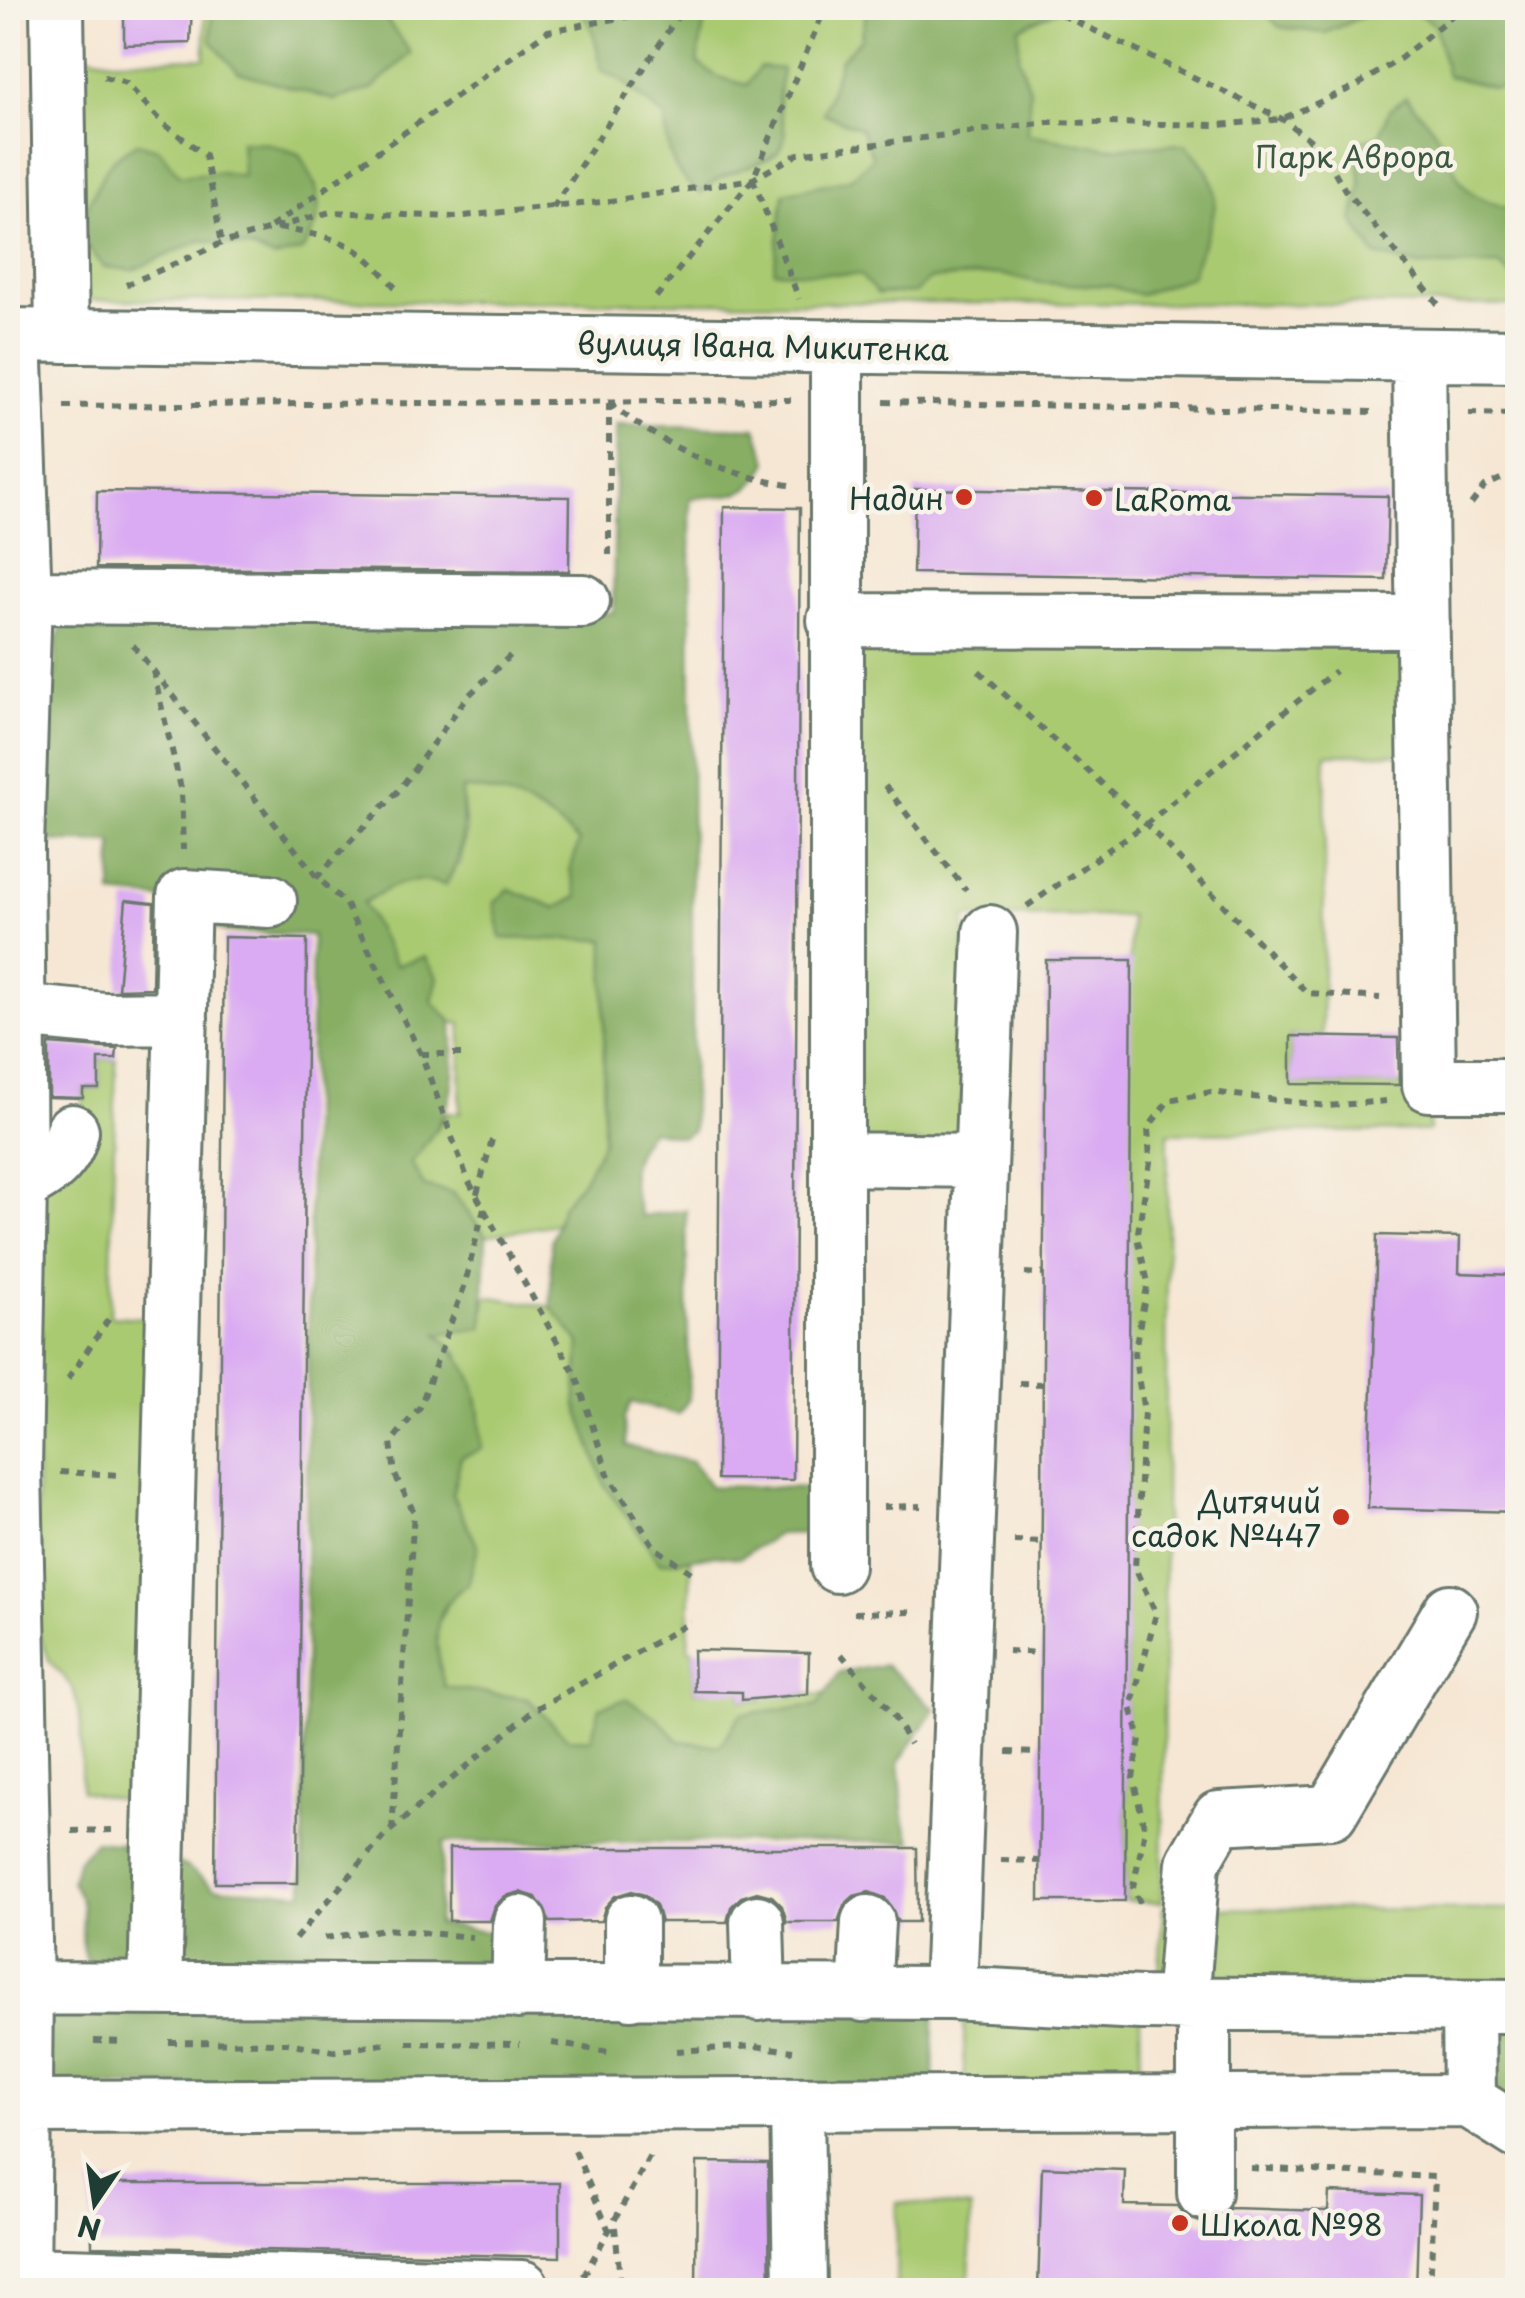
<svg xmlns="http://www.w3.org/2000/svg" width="1525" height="2298" font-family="'Playpen Sans',sans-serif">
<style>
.green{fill:#aaca72;stroke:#648453;stroke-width:2.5}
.forest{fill:#87ae64;stroke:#53764c;stroke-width:2.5}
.building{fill:#daabf2}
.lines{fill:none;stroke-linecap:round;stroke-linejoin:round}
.minor-casing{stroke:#6a786c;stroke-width:58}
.path{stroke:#6a786c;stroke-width:6;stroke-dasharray:8 8;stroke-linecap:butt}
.minor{stroke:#fff;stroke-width:52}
.poi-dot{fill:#c8321e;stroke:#f7f3e8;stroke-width:4}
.labels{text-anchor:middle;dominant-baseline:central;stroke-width:9;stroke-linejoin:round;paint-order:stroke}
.park-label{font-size:30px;fill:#3b5940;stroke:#f7f3e8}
.street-label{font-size:30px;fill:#1f3d34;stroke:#f7f3e8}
.poi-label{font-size:30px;fill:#1f3d34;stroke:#f7f3e8;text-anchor:end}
</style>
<rect width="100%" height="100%" fill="#f7f3e8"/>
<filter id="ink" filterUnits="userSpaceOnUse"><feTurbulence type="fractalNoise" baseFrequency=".01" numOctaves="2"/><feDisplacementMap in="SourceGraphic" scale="20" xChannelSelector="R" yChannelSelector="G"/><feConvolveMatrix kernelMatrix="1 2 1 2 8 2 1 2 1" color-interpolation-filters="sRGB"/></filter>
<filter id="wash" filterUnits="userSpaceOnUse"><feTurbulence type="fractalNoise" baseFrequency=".0048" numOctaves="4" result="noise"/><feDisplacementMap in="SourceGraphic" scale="40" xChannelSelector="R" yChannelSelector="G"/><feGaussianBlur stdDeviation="2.25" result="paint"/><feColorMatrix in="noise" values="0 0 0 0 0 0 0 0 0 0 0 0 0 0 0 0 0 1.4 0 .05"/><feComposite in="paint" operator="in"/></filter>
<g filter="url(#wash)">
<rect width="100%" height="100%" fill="#f6e7d4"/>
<path class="green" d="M205 8H1517V305L61 300 57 50 113 60 205 58Z
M850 638 1408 640 1401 754H1326L1322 1037 1291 1036V1084L1429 1085V1131L1168 1133 1162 1903 1125 1901 1130 916 965 917 962 1145 855 1142Z
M461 788C508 789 546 811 580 842L570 870 578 896 557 908 509 889 501 938 605 940 603 1141 587 1174 562 1206 556 1224 486 1236 453 1193 424 1187 411 1162 449 1112 460 1113 461 1024 452 1022 396 966 363 903 396 883 460 864 466 829Z
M99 1059H116L110 1316 159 1319 150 1792 121 1800 81 1791V1722L73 1688 50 1662 37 1629 35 1191 82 1131 83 1089 99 1088Z
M486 1296 551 1307 580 1343 576 1403 605 1485 660 1563 691 1558 688 1649 693 1650 694 1691H711L741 1679 742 1700H762V1686L790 1696 826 1694 818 1705 792 1711 720 1746 679 1741 657 1718 591 1739 566 1738 528 1699 444 1687 434 1630 478 1548 452 1495 461 1457 459 1354 437 1334 483 1328Z
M1163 1908 1517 1910V1989L1158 1986Z
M1140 2012 1141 2091 964 2092V2013Z
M897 2202 971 2208 969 2290H896Z"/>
<path class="forest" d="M212 8H378L411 53 372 89 334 100 238 72 211 41Z
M574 8H707L697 63 718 77 747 85 760 67 782 69C781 79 779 91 779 101 779 116 787 125 784 140 779 168 724 165 701 193 671 175 667 150 665 117L618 78 601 70C598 50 593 18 574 8Z
M867 8H1062L1019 28V58L1030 90 1027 134 1108 148 1185 144C1236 193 1211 216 1191 276L1140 295 1110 286 1042 283 999 274 929 279 915 293 878 294 860 275 774 271 784 193 850 179 873 158 861 129 823 113 841 59 861 39Z
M1262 8H1382L1325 33 1279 27Z
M1410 8H1489L1512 20 1517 19V86L1495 88 1447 76 1435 25Z
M1406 97C1417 111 1433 125 1441 141 1464 191 1462 195 1517 211V281L1499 265 1419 266 1375 255 1353 220 1361 185 1356 142 1379 136 1389 110Z
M241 142 266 143 299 154C323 194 328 211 302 251L274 258 250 248 202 240 133 270 104 267 77 233C80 221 104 170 111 162 118 155 129 149 137 143L159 149 180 176 220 172 243 176Z
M616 425 756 428 768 461C750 502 729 493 690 499L693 1131 682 1137 651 1130C626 1160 628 1180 641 1216L686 1210 689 1399 678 1414 631 1402 624 1418 626 1446 692 1462 710 1486 814 1488 812 1533 778 1534 739 1558 715 1555 660 1563 605 1485 576 1403 580 1343 551 1307V1242L562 1206 587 1174 603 1141 605 940 501 938 494 903 509 889 556 908 578 897 570 870 579 842C547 811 508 789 462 789 463 826 467 852 445 885 411 874 392 885 363 903L396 965 425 957 438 978 432 1001 452 1022C456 1090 455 1109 411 1162L424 1186 452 1193 486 1236 483 1328 438 1334C479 1373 479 1395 482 1449L461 1457 452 1494 478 1547 468 1584C426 1612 436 1643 444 1687L528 1699 567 1738 591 1739 600 1707 626 1699 657 1718 679 1741 720 1746 741 1714 818 1705 839 1673 885 1665 935 1709 899 1762 904 1820 912 1842H444L437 1924 506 1935 504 1977 114 1979 85 1959C76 1923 93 1919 72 1882L77 1862 95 1841 143 1846 187 1867 215 1888 303 1893 312 935 226 932 196 919 172 900 112 894 113 843 25 841 43 707 55 674 57 638 71 608 613 613Z
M47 2007 934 2013 933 2091 46 2085Z
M1517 2019V2115L1489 2097V2020Z"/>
<g id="blocks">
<path class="building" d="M124 8H192L190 43 124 45Z
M915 489 1388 496 1386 580 913 573Z
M97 491 570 497 569 571 96 568Z
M724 507 800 508 793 1480 717 1479Z
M126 900 154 903 152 988 118 989Z
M224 937 307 939 298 1883H215Z
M1046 960H1132L1125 1901H1039Z
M1291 1036 1398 1038 1399 1085 1291 1084Z
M49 1044 117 1049 116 1059H99V1089H83V1098L49 1097Z
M1377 1235 1460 1237 1459 1273 1518 1275V1512L1368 1508Z
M693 1650 809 1653 808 1694 742 1700V1692L694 1691Z
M449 1848H917L918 1922H898L885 1898 869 1892 854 1896 844 1905 838 1922H787L782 1906 772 1896 757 1892 741 1897 731 1907 727 1922H661L656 1905 645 1895 632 1891 615 1896 605 1907 601 1921 550 1922 536 1897 520 1892 505 1896 495 1906 490 1921H449Z
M697 2162 768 2163 770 2290H696Z
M1042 2167 1125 2170 1124 2205 1177 2206 1188 2218 1203 2223 1218 2219 1230 2208 1328 2211 1329 2192 1419 2195 1416 2290H1038Z
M91 2183H560V2257L92 2246Z"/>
</g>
</g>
<g filter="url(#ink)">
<use href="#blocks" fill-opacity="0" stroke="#6a786c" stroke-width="2.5"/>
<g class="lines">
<defs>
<path id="minor" d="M57 8 62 336
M8 335 1518 356
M15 336 25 597 17 847 20 1186 15 1469 26 1988 23 2290
M837 346V1566
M1419 355 1429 1085H1518
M25 597 583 601
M834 620 1423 622
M20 1011 104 1019 181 1018
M837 1159 979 1161
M20 1186C47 1172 66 1161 72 1131
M757 1922 759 1994
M8 1988 950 1993 1141 2003 1518 2006
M155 1988 184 896 270 901
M518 1992 520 1922
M631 1993V1921
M950 1993 990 932
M864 1995 868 1922
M1182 2004 1193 1863 1219 1818 1331 1812 1450 1611
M1204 2004V2193
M1468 2007 1469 2101
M25 2107 1469 2101 1518 2132
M797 2107 800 2290
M23 2274 522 2287"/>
</defs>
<use href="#minor" class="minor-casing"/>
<path class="path" d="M1047 8 1282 119 1321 148 1345 190 1438 304
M104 77 126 83 165 125 205 155 222 243
M753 179 799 299
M553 208 683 8
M271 227 548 31 676 8
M278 228C342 239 356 240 398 291
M126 285 222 243 330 212 454 217 611 201 753 179 798 154 1048 122 1219 125 1282 119 1356 86 1401 58 1461 8
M656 297 753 179 825 8
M884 402 1371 412
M609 403C661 444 722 475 789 485
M609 403V561
M64 406 791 400
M1469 413 1518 414
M1471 504 1485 486 1518 471
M133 645 317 877 345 903 421 1054 468 1180 577 1378 608 1474 655 1548 693 1574
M153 671 181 788 183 850
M979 671 1146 824 1307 993 1380 998
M885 786 966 890
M316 878 399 790 467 697 515 651
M1027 906 1146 824 1335 671
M421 1054H461
M477 1194 492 1140
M1025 1273 1044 1274
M68 1379 110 1317
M1019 1383 1043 1384
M60 1472 122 1475
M883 1507 921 1506
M1014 1541 1042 1542
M854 1613 917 1612
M1008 1651 1042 1653
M841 1654 893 1715 910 1744
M1007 1752 1041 1753
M392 1830 414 1512 395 1475 391 1442 420 1407 464 1287 484 1208
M72 1831 114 1830
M1001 1860 1040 1861
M1140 1903 1133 1887 1145 1830 1133 1778 1140 1739 1131 1707 1156 1614 1135 1568 1144 1411 1134 1354 1148 1282 1137 1238 1150 1162 1148 1128 1169 1100 1211 1092 1327 1106 1386 1101
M325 1938 386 1929 472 1937
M295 1939 386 1834 534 1710 691 1622
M94 2041 126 2042
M169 2042 287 2043 334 2051 390 2043
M407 2043 520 2044
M552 2043 609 2052
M676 2051 755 2046 793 2051
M575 2151 609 2231
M1250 2168 1435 2177 1430 2290
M615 2227 621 2290
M576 2290 652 2152"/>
<use href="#minor" class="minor"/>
</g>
</g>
<g class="poi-dot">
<circle cx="964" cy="497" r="10"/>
<circle cx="1094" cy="498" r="10"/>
<circle cx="1341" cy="1517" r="10"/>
<circle cx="1180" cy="2223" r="10"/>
</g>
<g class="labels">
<g class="park-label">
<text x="1354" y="155">Парк Аврора</text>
</g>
<g class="street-label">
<text transform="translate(763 345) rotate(1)">вулиця Івана Микитенка</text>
</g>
<g class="poi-label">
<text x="944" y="497">Надин</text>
<text x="1114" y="498" text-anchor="start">LaRoma</text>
<text x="1321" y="1500">Дитячий<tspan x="1321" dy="34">садок №447</tspan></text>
<text x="1200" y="2223" text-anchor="start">Школа №98</text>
</g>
</g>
<rect width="1525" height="2298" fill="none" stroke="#f7f3e8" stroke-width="40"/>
<g transform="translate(95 2203) rotate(193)" stroke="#f7f3e8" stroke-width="8" paint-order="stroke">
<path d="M0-8L18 38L0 25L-18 38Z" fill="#1f3d34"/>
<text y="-15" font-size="28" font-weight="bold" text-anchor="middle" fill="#1f3d34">N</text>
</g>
</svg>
